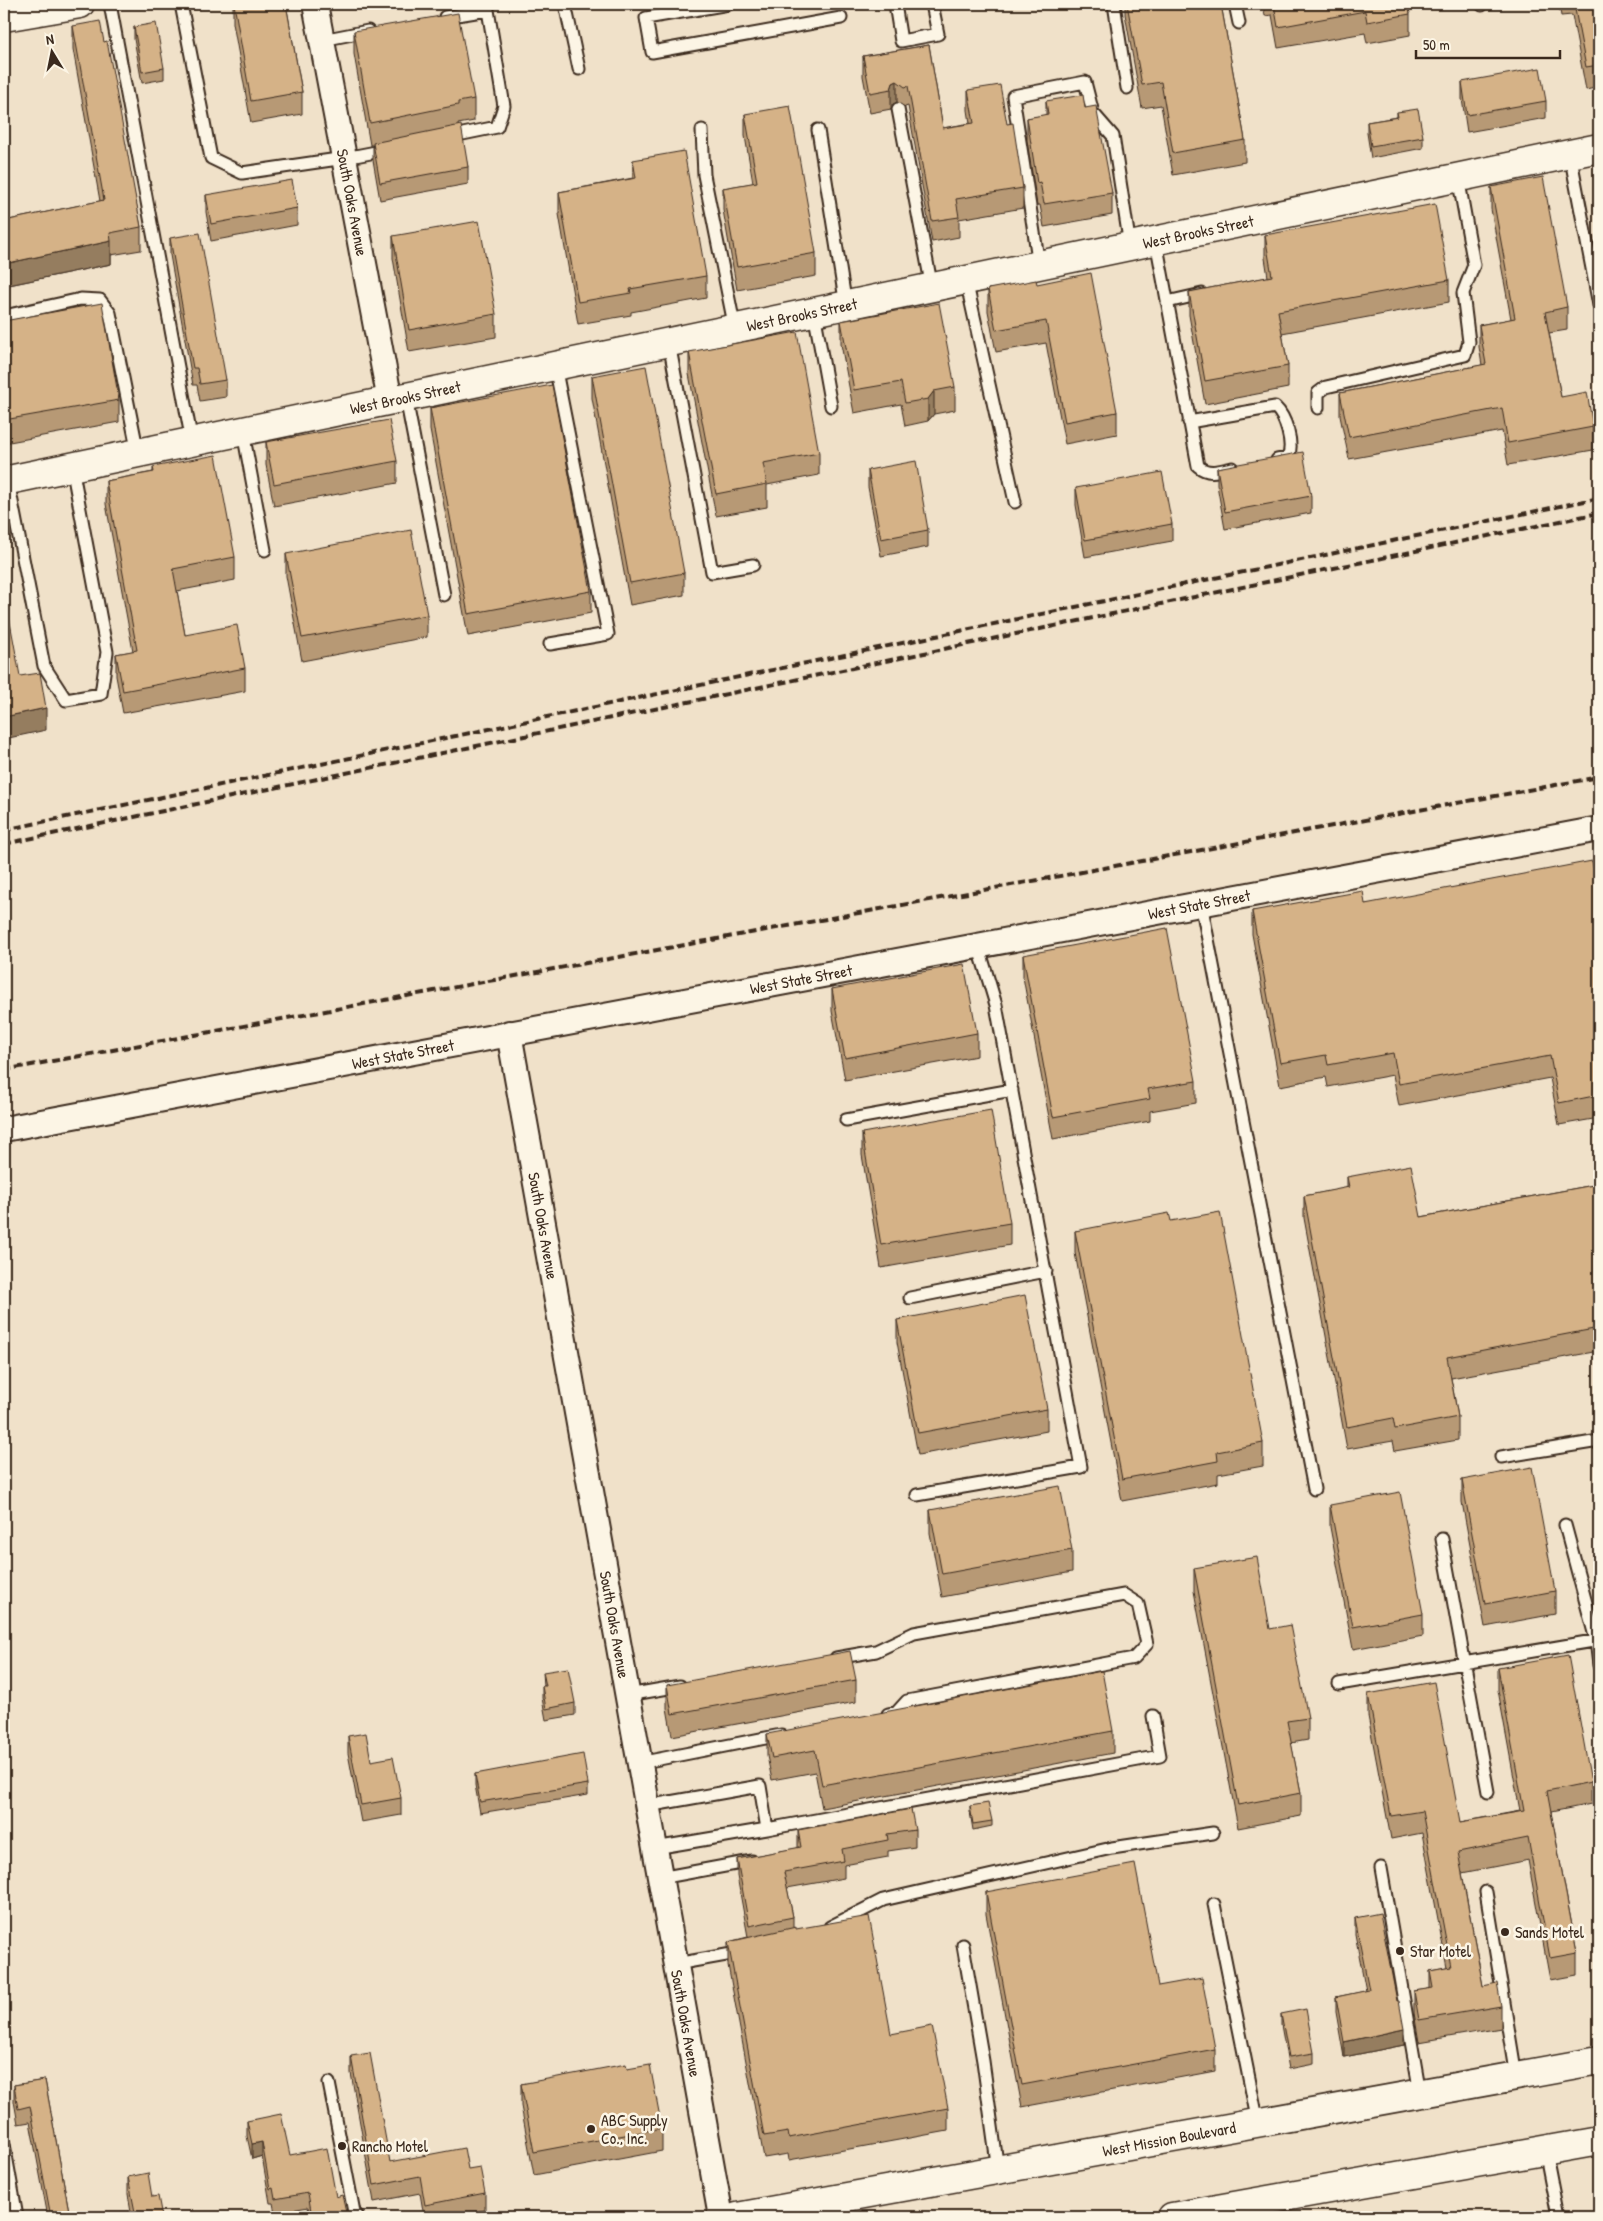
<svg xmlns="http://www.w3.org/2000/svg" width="1603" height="2221" font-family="'Patrick Hand',sans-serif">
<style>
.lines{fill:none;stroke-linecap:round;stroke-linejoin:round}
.service-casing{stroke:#3b2a1e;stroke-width:15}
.minor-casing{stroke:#3b2a1e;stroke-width:28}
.tertiary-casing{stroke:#3b2a1e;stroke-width:31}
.primary-casing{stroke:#3b2a1e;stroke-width:31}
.service{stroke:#fcf5e5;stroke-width:11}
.minor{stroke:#fcf5e5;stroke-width:24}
.tertiary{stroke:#fcf5e5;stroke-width:28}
.primary{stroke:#fcf5e5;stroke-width:28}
.rail{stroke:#3b2a1e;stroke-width:4;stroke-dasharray:8 4;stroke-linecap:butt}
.wall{fill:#b79974;stroke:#3b2a1e}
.shaded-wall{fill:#957d5e;stroke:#3b2a1e}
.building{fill:#d5b287;stroke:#3b2a1e}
.poi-dot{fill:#3b2a1e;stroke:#fcf5e5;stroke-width:2}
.labels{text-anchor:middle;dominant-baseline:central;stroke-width:5;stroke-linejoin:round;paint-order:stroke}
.street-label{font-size:16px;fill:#3b2a1e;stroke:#fcf5e5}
.poi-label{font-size:16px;fill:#3b2a1e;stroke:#fcf5e5;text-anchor:start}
</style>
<rect width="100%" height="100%" fill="#f0e1c9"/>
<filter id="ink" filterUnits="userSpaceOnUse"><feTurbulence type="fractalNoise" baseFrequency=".02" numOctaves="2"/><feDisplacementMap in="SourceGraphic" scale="10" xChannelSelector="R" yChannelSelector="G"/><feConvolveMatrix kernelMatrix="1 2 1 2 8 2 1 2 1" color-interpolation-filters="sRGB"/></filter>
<g filter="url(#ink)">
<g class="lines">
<defs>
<path id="service" d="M110 4 192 442
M181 4 211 158 242 173 345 158 386 150
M565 4 579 69
M729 4 646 18 652 52 841 18
M895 4 901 41 938 34 932 4
M1114 4 1127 88
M1235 4 1239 23
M1481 4 1482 5
M445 17 488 10
M322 40 368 31
M898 109 932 288
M702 130 704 175 735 329
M818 130 846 306
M448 137 497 127 504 106 487 4
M1570 154 1599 305
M1156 241 1198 466C1208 475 1219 471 1232 468
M1039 265 1013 96 1085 82 1093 113 1113 136 1130 246
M966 280 1015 502
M1167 302 1202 294
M814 312 831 406
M4 316 81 299 100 300 110 313 138 453
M669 343 712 572 753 565
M406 398 444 595
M1318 408V393L1326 387 1465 355 1469 342 1463 293 1474 265 1458 177
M1189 422 1275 407C1286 417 1294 444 1288 458L1277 460
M243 432 265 550
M8 481 44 666 66 700 101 694 107 652 72 467
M550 644 608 634 555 366
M1201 903 1314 1489
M846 1120 1012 1090
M910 1298 1046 1271
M1501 1457 1599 1441
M917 1495 1081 1467 996 1005 978 945
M1565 1525 1596 1640 1599 1665
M1442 1539 1488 1792
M836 1658 876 1651 914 1633 1124 1595 1138 1604 1147 1644 1134 1658 907 1701 897 1712 888 1714
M1339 1684 1599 1640
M628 1695 680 1686
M639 1763 781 1735
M647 1806 760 1786 767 1829 1160 1756 1153 1716
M655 1848 767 1829
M1381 1868 1420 2093
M660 1878 752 1861
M1486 1892 1516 2076
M1214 1904 1258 2123
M830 1927 883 1900 1112 1848 1213 1833
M963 1945 983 2061 998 2170
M676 1964 743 1952
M329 2083 354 2212 358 2217
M4 2144 17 2217
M1545 2150 1558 2217"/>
<g id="minor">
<path id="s1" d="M315 4 390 401"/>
<path id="s2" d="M509 1033 721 2217"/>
<path id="s3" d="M4 1129 1599 829"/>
</g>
<g id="tertiary">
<path id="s4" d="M4 481 1599 148"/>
</g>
<g id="primary">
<path d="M4 17 80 4"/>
<path id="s5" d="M737 2217 1599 2061"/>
<path d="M1172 2217 1599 2141"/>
</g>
</defs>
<use href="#service" class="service-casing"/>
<use href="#minor" class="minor-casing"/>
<use href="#tertiary" class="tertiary-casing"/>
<use href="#primary" class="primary-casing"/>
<use href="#service" class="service"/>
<use href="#minor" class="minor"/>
<use href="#tertiary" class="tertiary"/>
<use href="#primary" class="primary"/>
<path class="rail" d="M4 830 1599 498
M4 844 1599 513
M4 1070 1599 777"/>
</g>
<path class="wall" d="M233 4H286L302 92V114L251 123 233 23Z
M943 4H970L944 9Z
M1125 4H1221L1245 140V162L1173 175 1161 105 1142 108 1125 14Z
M1263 4H1408L1410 14V35L1367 43 1365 33 1278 48 1272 15 1265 16Z
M1559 4H1599V87L1586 90 1572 15 1561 16Z
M73 26 104 42 141 227V250L111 255V264L4 286V221L100 201 73 49Z
M134 27 164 68V79L142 83 134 39Z
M354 31 474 99V121L458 124 468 167V184L380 200 373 160V145H370L354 54Z
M929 45 943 128 970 123 968 110V90L1007 124 1023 188V208L959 219V237L932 242 908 106 905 107 897 102 893 104 891 109 870 113 863 76V56Z
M1462 82 1546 101V118L1467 132 1462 99Z
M1046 101 1085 108 1112 193V215L1044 227 1040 205H1037L1027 140V118L1046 115Z
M1397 112 1423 137V148L1371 158 1367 133V122L1397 117Z
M745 114 816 253V276L737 290 723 210V188L753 183 745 136Z
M633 160 706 276V298L631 312V315L578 324 559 214V192L633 178Z
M1491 187 1567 307V330L1549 333 1561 397 1593 427V450L1508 465 1502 431 1349 459 1340 416V393L1482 365 1479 347V325L1511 319 1491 209Z
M206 195 297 208V225L211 241 206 212Z
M1265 235 1449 280V302L1282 333 1288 366V388L1205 404 1189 315V292L1268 277 1265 258Z
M393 236 496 314V337L409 352 393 258Z
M170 238 226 380V397L200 401 197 385H193L170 255Z
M1037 284 1117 412V434L1065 444 1046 343 996 352 988 311V289Z
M4 321 119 400V422L4 443Z
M841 321 955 387V410L934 414 928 421 905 426 901 404 854 413 841 344Z
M689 352 819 453V475L767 485V507L716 516 689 374Z
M592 376 684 573V595L630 605 592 398Z
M430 408 591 591V613L468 636 430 430Z
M266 442 397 461V483L274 506 266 465Z
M153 467 235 557V580L177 591 185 635 245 668V691L123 713 116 676V654L133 651 106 504V481L153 472Z
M1217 468 1311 496V513L1225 529 1217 485Z
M868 470 928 530V547L881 556 868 487Z
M1076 488 1172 524V541L1085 557 1076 505Z
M286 554 427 615V637L302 661 286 576Z
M1599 898V1118L1559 1125 1550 1078 1399 1106 1393 1075 1328 1087 1326 1077 1280 1086 1252 934V911L1365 904Z
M1023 955 1196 1081V1103L1150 1111V1121L1053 1139 1023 977Z
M832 989 977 1033V1056L845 1080 832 1011Z
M862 1133 1010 1223V1245L881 1268 862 1155Z
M1347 1177 1421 1217 1599 1184V1351L1451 1378 1458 1417V1440L1395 1451 1393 1441 1347 1449 1304 1218V1196L1347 1188Z
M1171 1221 1263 1443V1466L1218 1474V1483L1122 1501 1075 1253V1231Z
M897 1320 1047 1409V1431L918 1455 897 1342Z
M1462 1480 1555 1591V1614L1485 1627 1462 1502Z
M1330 1505 1423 1614V1636L1353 1649 1330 1527Z
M930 1510 1072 1550V1572L942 1597 930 1533Z
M1194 1568 1270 1629 1308 1718V1740L1291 1743 1301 1793V1816L1238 1828 1194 1591Z
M1498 1668 1591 1782V1804L1551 1812 1577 1953V1975L1550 1980 1528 1860 1462 1873 1483 1986 1501 2006V2028L1419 2042 1414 2013V1991L1430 1989V1971L1447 1968 1422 1833 1391 1839 1368 1716V1694L1460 1822 1520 1811 1498 1690Z
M543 1672 575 1703V1715L546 1720 542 1698V1686H544Z
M856 1680V1702L672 1736 667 1708V1685Z
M1113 1731V1753L822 1808 815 1772 772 1780 767 1756V1734Z
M348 1736 371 1761 401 1798V1815L361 1822 348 1753Z
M475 1774 588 1784V1795L480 1813 475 1785Z
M970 1806 992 1821V1826L973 1830 970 1812Z
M798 1830H915V1847L888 1851V1857L844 1865V1878L787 1888 793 1917V1927L796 1929 891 2034 948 2108V2131L789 2160 788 2154 764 2158 728 1965V1942L748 1937 737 1876V1859L798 1848Z
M986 1892 1215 2049V2071L1022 2107 986 1914Z
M1355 1918 1397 2001 1404 2045 1344 2057 1336 2012V1997L1366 1991 1355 1934Z
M1281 2014 1314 2053V2064L1289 2069 1281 2025Z
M351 2056 390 2162 468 2169 485 2193V2210L448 2217H424L420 2193 374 2202 351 2073Z
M627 2069 662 2128V2151L534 2175 521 2106V2084Z
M45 2080 70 2217H48L30 2122 18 2124 14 2101V2085Z
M247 2121 290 2155 347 2217H310L308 2207 275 2213 273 2203H270L262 2156 252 2159 247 2136Z
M128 2177 152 2197 162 2217H132L128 2194Z"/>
<path class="shaded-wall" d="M897 81V102L893 104 891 109V89L893 83Z
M111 241V264L4 286V264Z
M934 391V414L928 421V399Z
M46 708V730L4 739V717Z
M1404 2029V2045L1344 2057V2042Z
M262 2142V2156L252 2159V2144Z"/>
<path class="building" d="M234 4H286L302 92 251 101Z
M1127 4H1221L1245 140 1173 153 1161 82 1142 85Z
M1274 4H1408L1410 14 1367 22 1365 11 1278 27Z
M1574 4H1599V65L1586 67Z
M458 13 474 99 458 102V105L370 123 354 31Z
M100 21 104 42 107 41 141 227 110 233 111 241 4 264V221L104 200 73 26Z
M156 23 164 68 142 72 134 27Z
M929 45 943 128 974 123 968 90 1000 85 1007 124 1013 123 1023 188 956 199 959 217 932 221 908 86 905 87 897 81 893 83 891 89 870 93 863 56Z
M1540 68 1546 101 1467 115 1462 82Z
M1083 95 1085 108 1096 106 1112 193 1044 204 1040 182 1037 183 1027 118 1048 114 1046 101Z
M790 106 816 253 737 267 723 188 757 182 745 114Z
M1418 109 1423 137 1371 146 1367 122 1398 117 1397 112Z
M461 125 468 167 380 183 373 143Z
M684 151 706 276 630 289 631 293 578 302 559 192 636 178 633 160Z
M1543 177 1567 307 1545 312 1561 397 1587 392 1593 427 1508 443 1502 408 1349 437 1340 393 1486 364 1479 325 1515 318 1491 187Z
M292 180 297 208 211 224 206 195Z
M1435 204 1449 280 1278 311 1288 366 1205 381 1189 292 1272 276 1265 235Z
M479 221 496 314 409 330 393 236Z
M200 233 226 380 200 384 197 368H193L170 238Z
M1091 273 1117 412 1065 422 1046 321 996 330 988 289 1036 280 1037 284Z
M102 303 119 400 4 420V321Z
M939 303 955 387 934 391 928 399 905 403 901 382 854 390 841 321Z
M797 332 819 453 763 463 767 484 716 494 689 352Z
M646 366 684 573 630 583 592 376Z
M552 385 591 591 468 614 430 408Z
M389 420 397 461 274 484 266 442Z
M1303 452 1311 496 1225 512 1217 468Z
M216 455 235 557 173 569 185 635 237 625 245 668 123 691 116 654 137 650 106 481 154 472 153 467Z
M916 461 928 530 881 539 868 470Z
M1162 472 1172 524 1085 540 1076 488Z
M411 530 427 615 302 638 286 554Z
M4 590 20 676 40 673 46 708 4 717Z
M1592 861 1599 898V1095L1559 1103 1550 1056 1399 1084 1393 1053 1328 1065 1326 1055 1280 1063 1252 911 1363 891 1365 904Z
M1167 928 1196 1081 1148 1089 1150 1099 1053 1117 1023 955Z
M964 964 977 1033 845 1058 832 989Z
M991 1110 1010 1223 881 1245 862 1133Z
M1411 1165 1421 1217 1599 1184V1328L1447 1357 1458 1417 1395 1429 1393 1418 1347 1427 1304 1196 1349 1187 1347 1177Z
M1220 1212 1263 1443 1217 1452 1218 1461 1122 1479 1075 1231 1169 1213 1171 1221Z
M1025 1295 1047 1409 918 1433 897 1320Z
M1532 1467 1555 1591 1485 1604 1462 1480Z
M1060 1486 1072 1550 942 1574 930 1510Z
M1400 1492 1423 1614 1353 1627 1330 1505Z
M1257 1557 1270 1629 1290 1625 1308 1718 1287 1721 1301 1793 1238 1805 1194 1568Z
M850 1651 856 1680 672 1714 667 1685Z
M1568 1655 1591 1782 1547 1791 1577 1953 1550 1958 1528 1838 1458 1852 1483 1986 1497 1983 1501 2006 1419 2020 1414 1991 1433 1988 1430 1971 1451 1967 1422 1811 1391 1816 1368 1694 1434 1682 1460 1822 1524 1811 1498 1668Z
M568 1668 575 1703 546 1709 542 1686H546L543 1672Z
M1102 1671 1113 1731 822 1785 815 1750 772 1758 767 1734Z
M366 1733 371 1761 393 1757 401 1798 361 1805 348 1736Z
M583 1754 588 1784 480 1802 475 1774Z
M988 1803 992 1821 973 1824 970 1806Z
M911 1809 915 1830 887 1834 888 1840 842 1849 844 1861 784 1872 793 1917 749 1926 737 1859 801 1847 798 1830Z
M1135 1864 1158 1986 1202 1978 1215 2049 1022 2085 986 1892Z
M1380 1913 1397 2001H1399L1404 2029 1344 2042 1336 1997 1369 1990 1355 1918Z
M869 1916 891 2034 932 2026 948 2108 789 2138 788 2132 764 2136 728 1942 796 1927V1929Z
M1306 2009 1314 2053 1289 2057 1281 2014Z
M370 2053 390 2162 464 2148 468 2169 480 2167 485 2193 425 2205 420 2176 374 2185 351 2056Z
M626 2064 627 2069 650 2065 662 2128 534 2152 521 2084Z
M45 2080 70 2217H51L30 2106 18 2109 14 2085Z
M281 2114 290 2155 327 2148 336 2197 342 2195 347 2217H312L308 2193 275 2199 273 2188 270 2189 262 2142 252 2144 247 2121Z
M148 2173 152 2197 158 2196 162 2217H136L128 2177Z"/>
</g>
<g class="poi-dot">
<circle cx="1505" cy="1932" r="5"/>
<circle cx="1400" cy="1951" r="5"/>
<circle cx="591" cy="2129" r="5"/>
<circle cx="342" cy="2146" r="5"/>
</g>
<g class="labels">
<g class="street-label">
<text stroke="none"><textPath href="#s1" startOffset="202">South Oaks Avenue</textPath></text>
<text stroke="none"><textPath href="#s4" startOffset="1220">West Brooks Street</textPath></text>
<text stroke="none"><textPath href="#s4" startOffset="815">West Brooks Street</textPath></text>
<text stroke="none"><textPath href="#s4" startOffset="410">West Brooks Street</textPath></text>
<text stroke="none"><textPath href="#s3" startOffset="1216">West State Street</textPath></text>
<text stroke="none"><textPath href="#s3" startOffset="811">West State Street</textPath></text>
<text stroke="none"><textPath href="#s3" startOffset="406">West State Street</textPath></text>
<text stroke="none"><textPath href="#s2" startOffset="196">South Oaks Avenue</textPath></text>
<text stroke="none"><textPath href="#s2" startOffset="601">South Oaks Avenue</textPath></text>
<text stroke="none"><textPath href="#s2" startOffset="1006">South Oaks Avenue</textPath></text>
<text stroke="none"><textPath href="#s5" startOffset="439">West Mission Boulevard</textPath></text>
</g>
<g class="poi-label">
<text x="1515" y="1932">Sands Motel</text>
<text x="1410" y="1951">Star Motel</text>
<text x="601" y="2120">ABC Supply<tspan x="601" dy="18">Co., Inc.</tspan></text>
<text x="352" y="2146">Rancho Motel</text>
</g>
</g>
<rect width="1603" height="2221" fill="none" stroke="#fcf5e5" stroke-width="20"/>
<rect x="10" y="10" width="1583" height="2201" fill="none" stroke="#3b2a1e" stroke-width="2" filter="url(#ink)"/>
<g transform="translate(52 52) rotate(350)" stroke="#fcf5e5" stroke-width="4" paint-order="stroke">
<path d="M0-4L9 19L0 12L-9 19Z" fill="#3b2a1e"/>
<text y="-8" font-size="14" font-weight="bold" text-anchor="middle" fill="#3b2a1e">N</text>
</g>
<path d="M1416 50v8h144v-8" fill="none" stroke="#3b2a1e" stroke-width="2.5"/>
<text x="1423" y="50" font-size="15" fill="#3b2a1e" stroke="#fcf5e5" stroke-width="4" paint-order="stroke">50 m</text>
</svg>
